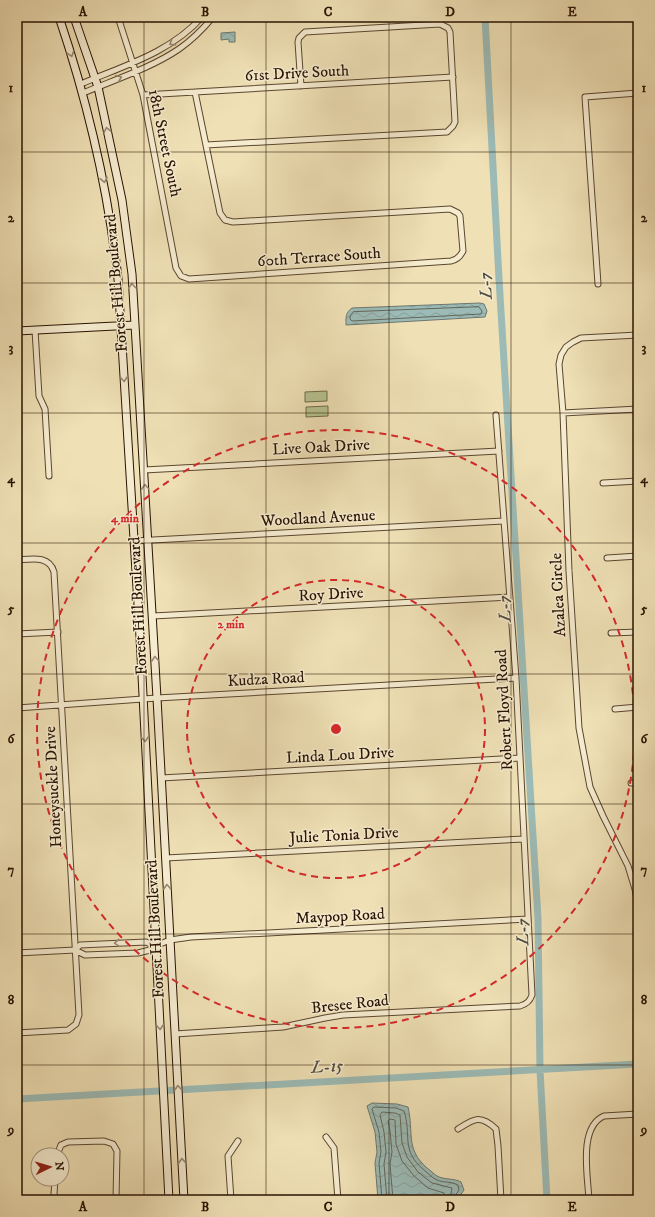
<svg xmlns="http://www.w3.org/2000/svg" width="655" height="1217" font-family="'IM FELL DW Pica',serif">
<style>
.pitch{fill:#b6c390;stroke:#6f6a49}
.water{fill:url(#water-waves);stroke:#6e776e}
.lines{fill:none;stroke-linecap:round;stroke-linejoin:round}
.shore{stroke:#62665c;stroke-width:1}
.canal{stroke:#9cbbb6;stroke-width:7}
.street-casing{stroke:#5a462f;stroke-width:7}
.secondary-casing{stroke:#281202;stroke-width:9}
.street{stroke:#f5ebcf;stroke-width:5}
.secondary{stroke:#f5ebcf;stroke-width:7}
.oneway{stroke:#998973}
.grid{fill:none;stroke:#281202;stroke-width:1;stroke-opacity:0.55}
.ring{fill:none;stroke:#d62828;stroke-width:2;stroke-dasharray:7 5}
.labels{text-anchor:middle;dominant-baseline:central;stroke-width:3;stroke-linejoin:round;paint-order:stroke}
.street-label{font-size:16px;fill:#281202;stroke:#f5ebcf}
.water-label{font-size:17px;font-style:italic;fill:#514d41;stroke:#f5ebcf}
.centre{fill:#d62828;stroke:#f5ebcf;stroke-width:2}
.ring-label{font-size:12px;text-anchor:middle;font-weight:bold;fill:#d62828;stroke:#f5ebcf;stroke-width:3;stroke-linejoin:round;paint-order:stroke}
.neatline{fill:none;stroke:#281202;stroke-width:1.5}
.grid-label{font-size:13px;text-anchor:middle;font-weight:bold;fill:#281202}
</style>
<defs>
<pattern id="water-waves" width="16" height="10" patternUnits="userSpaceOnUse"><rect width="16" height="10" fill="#9cbbb6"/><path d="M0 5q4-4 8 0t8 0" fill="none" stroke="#86a09b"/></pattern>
</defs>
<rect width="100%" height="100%" fill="#efe0b5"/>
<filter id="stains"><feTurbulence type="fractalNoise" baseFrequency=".005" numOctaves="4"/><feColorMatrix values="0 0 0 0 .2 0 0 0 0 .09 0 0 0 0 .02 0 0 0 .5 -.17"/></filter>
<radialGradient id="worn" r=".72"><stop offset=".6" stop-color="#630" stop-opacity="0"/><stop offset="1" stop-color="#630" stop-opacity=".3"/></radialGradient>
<path class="pitch" d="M327 391V401L305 402V392Z
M328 406V416L306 417V407Z"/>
<path class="water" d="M235 32V42H229V39L221 40V33Z
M480 303 484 304 487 311 485 317 346 325C346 318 345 313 352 308Z
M372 1103 397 1104 408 1107C414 1132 405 1149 427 1168 430 1170 434 1174 437 1176 444 1180 454 1178 461 1182L464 1190 459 1197 461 1200H378L375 1163 377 1152 375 1132 367 1106Z"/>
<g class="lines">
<path class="shore" d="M479 307 482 311 481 314 352 321 350 319V316L353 312Z
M382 1200 379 1163 381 1152 379 1132 372 1109 374 1107 396 1108 404 1111C412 1135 400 1150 424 1170 428 1173 432 1178 437 1180 443 1183 451 1181 458 1185L459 1190 455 1196 456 1200
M387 1200 384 1164 386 1152 384 1132 380 1115 382 1112 395 1113 400 1115 402 1143 407 1157 418 1172 432 1183 452 1188 450 1200
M393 1200 390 1164 392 1152 390 1131 388 1121 390 1119 395 1120 396 1144 402 1161 414 1176 428 1188 444 1193V1200"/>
<path class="canal" d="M485 17 499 279 538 918 540 1070 547 1200
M17 1099 638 1064"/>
<defs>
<path id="street" d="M118 17 143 95 176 268 181 276 189 279 451 261C457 260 460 257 463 251L460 216 458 213 450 209 233 222 225 220 220 213 195 92
M81 84C123 66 170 53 202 17
M83 93C114 80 151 68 179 49 192 40 203 29 213 17
M143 95 453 77
M206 145 447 132 453 126 455 122 450 32 448 28 440 24 305 32 299 38 298 42 301 86
M598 284 585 97 638 93
M35 330 39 396 45 409 49 476
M638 335 581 338 573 342 566 347 561 355 559 364 563 413 569 571 579 728 590 787 603 816 628 866 635 889 638 906
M563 413 638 409
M144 470 499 451
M603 483 638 481
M134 541 503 521
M607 558 638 556
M17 560C32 559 49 555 54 572L79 1015 76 1024 68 1030 17 1033
M153 616 510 597
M611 633 638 632
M17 634 58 632
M17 708 157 698 516 678
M615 709 638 707
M161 778 520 758
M631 783H638
M166 858 524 839
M75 950 80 945 146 942 155 946
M17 953 75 950 85 955 138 953 150 950 155 946 170 940 191 937 528 919
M175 1034 283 1027 325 1018 343 1015 520 1006C527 1004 530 1001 532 995L516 678 496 415
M458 1129C474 1119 480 1114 496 1129L498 1146 501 1200
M326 1137 334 1148 338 1200
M57 1155 61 1145 68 1142 104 1141 113 1144 117 1151 116 1200
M55 1200 54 1194 55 1179
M231 1200 228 1156 238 1141
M589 1200C588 1177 578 1127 604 1116L638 1114"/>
<path id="secondary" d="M59 17C88 103 108 188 118 279L140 637 169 1200
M74 17 98 87 122 200 132 274 157 698 184 1200
M17 331 135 325"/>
</defs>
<use href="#street" class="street-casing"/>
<use href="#secondary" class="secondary-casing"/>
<use href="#street" class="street"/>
<use href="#secondary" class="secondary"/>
</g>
<defs><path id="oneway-chevron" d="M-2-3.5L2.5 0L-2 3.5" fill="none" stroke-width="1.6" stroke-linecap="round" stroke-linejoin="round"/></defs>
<g class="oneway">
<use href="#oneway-chevron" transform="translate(172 43) rotate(146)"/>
<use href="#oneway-chevron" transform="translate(71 54) rotate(72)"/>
<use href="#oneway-chevron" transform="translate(119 78) rotate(-22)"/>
<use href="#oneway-chevron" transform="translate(107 130) rotate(-102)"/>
<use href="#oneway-chevron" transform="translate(104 180) rotate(80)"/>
<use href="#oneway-chevron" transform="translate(132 286) rotate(-94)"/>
<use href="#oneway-chevron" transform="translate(124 379) rotate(86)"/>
<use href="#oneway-chevron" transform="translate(145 487) rotate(-93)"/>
<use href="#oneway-chevron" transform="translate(155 659) rotate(-93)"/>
<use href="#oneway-chevron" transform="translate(145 739) rotate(87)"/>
<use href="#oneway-chevron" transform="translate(167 887) rotate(-93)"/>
<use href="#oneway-chevron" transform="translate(117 943) rotate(177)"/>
<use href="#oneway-chevron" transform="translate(160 1027) rotate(87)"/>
<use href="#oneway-chevron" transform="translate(178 1088) rotate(-93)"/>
<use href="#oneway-chevron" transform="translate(182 1161) rotate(-93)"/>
</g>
<path class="grid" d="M144 17V1200M266 17V1200M389 17V1200M511 17V1200M17 152H638M17 283H638M17 413H638M17 543H638M17 674H638M17 804H638M17 934H638M17 1065H638"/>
<g class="ring">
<circle cx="336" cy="729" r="149"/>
<circle cx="336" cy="729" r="299"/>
</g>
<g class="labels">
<g class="street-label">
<text transform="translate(297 73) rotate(-3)">61st Drive South</text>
<text transform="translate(165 143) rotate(78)">18th Street South</text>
<text transform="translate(319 257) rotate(-4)">60th Terrace South</text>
<text transform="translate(116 283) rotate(-95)">Forest Hill Boulevard</text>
<text transform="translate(321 447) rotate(-3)">Live Oak Drive</text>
<text transform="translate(318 518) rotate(-3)">Woodland Avenue</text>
<text transform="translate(331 594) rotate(-3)">Roy Drive</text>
<text transform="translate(558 595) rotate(-93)">Azalea Circle</text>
<text transform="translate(138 606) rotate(-93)">Forest Hill Boulevard</text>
<text transform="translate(266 679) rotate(-3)">Kudza Road</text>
<text transform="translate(504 710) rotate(-93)">Robert Floyd Road</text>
<text transform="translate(340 755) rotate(-3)">Linda Lou Drive</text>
<text transform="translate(53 787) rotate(-93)">Honeysuckle Drive</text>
<text transform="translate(344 835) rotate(-3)">Julie Tonia Drive</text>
<text transform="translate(340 916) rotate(-3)">Maypop Road</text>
<text transform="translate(155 929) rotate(-93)">Forest Hill Boulevard</text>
<text transform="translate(350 1004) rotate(-6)">Bresee Road</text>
</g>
<g class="water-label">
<text transform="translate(486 286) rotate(-93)">L-7</text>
<text transform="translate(505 609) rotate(-93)">L-7</text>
<text transform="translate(523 932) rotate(-91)">L-7</text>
<text transform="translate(327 1067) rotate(-3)">L-15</text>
</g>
</g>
<circle cx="336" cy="729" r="6" class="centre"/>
<g class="ring-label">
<text x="125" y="522">4 min</text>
<text x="231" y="628">2 min</text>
</g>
<rect width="655" height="1217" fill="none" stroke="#efe0b5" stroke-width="44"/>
<g transform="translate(50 1167) rotate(85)"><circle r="19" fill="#f5ebcf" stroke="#a3947d"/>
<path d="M0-3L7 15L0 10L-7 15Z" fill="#8f2418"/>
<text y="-6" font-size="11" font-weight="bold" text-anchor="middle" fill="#281202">N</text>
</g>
<rect x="22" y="22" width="611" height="1173" class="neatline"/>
<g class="grid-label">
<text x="83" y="16">A</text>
<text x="205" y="16">B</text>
<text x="328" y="16">C</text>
<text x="450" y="16">D</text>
<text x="572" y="16">E</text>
<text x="11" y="92">1</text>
<text x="644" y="92">1</text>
<text x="11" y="222">2</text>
<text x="644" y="222">2</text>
<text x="11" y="352">3</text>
<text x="644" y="352">3</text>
<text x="11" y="483">4</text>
<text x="644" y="483">4</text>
<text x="11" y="613">5</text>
<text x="644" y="613">5</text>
<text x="11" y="743">6</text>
<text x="644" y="743">6</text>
<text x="11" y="874">7</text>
<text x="644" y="874">7</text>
<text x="11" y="1004">8</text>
<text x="644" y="1004">8</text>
<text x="11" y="1134">9</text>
<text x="644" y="1134">9</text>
<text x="83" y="1211">A</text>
<text x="205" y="1211">B</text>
<text x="328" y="1211">C</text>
<text x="450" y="1211">D</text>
<text x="572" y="1211">E</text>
</g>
<rect width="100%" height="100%" filter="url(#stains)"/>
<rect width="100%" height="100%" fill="url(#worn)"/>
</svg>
